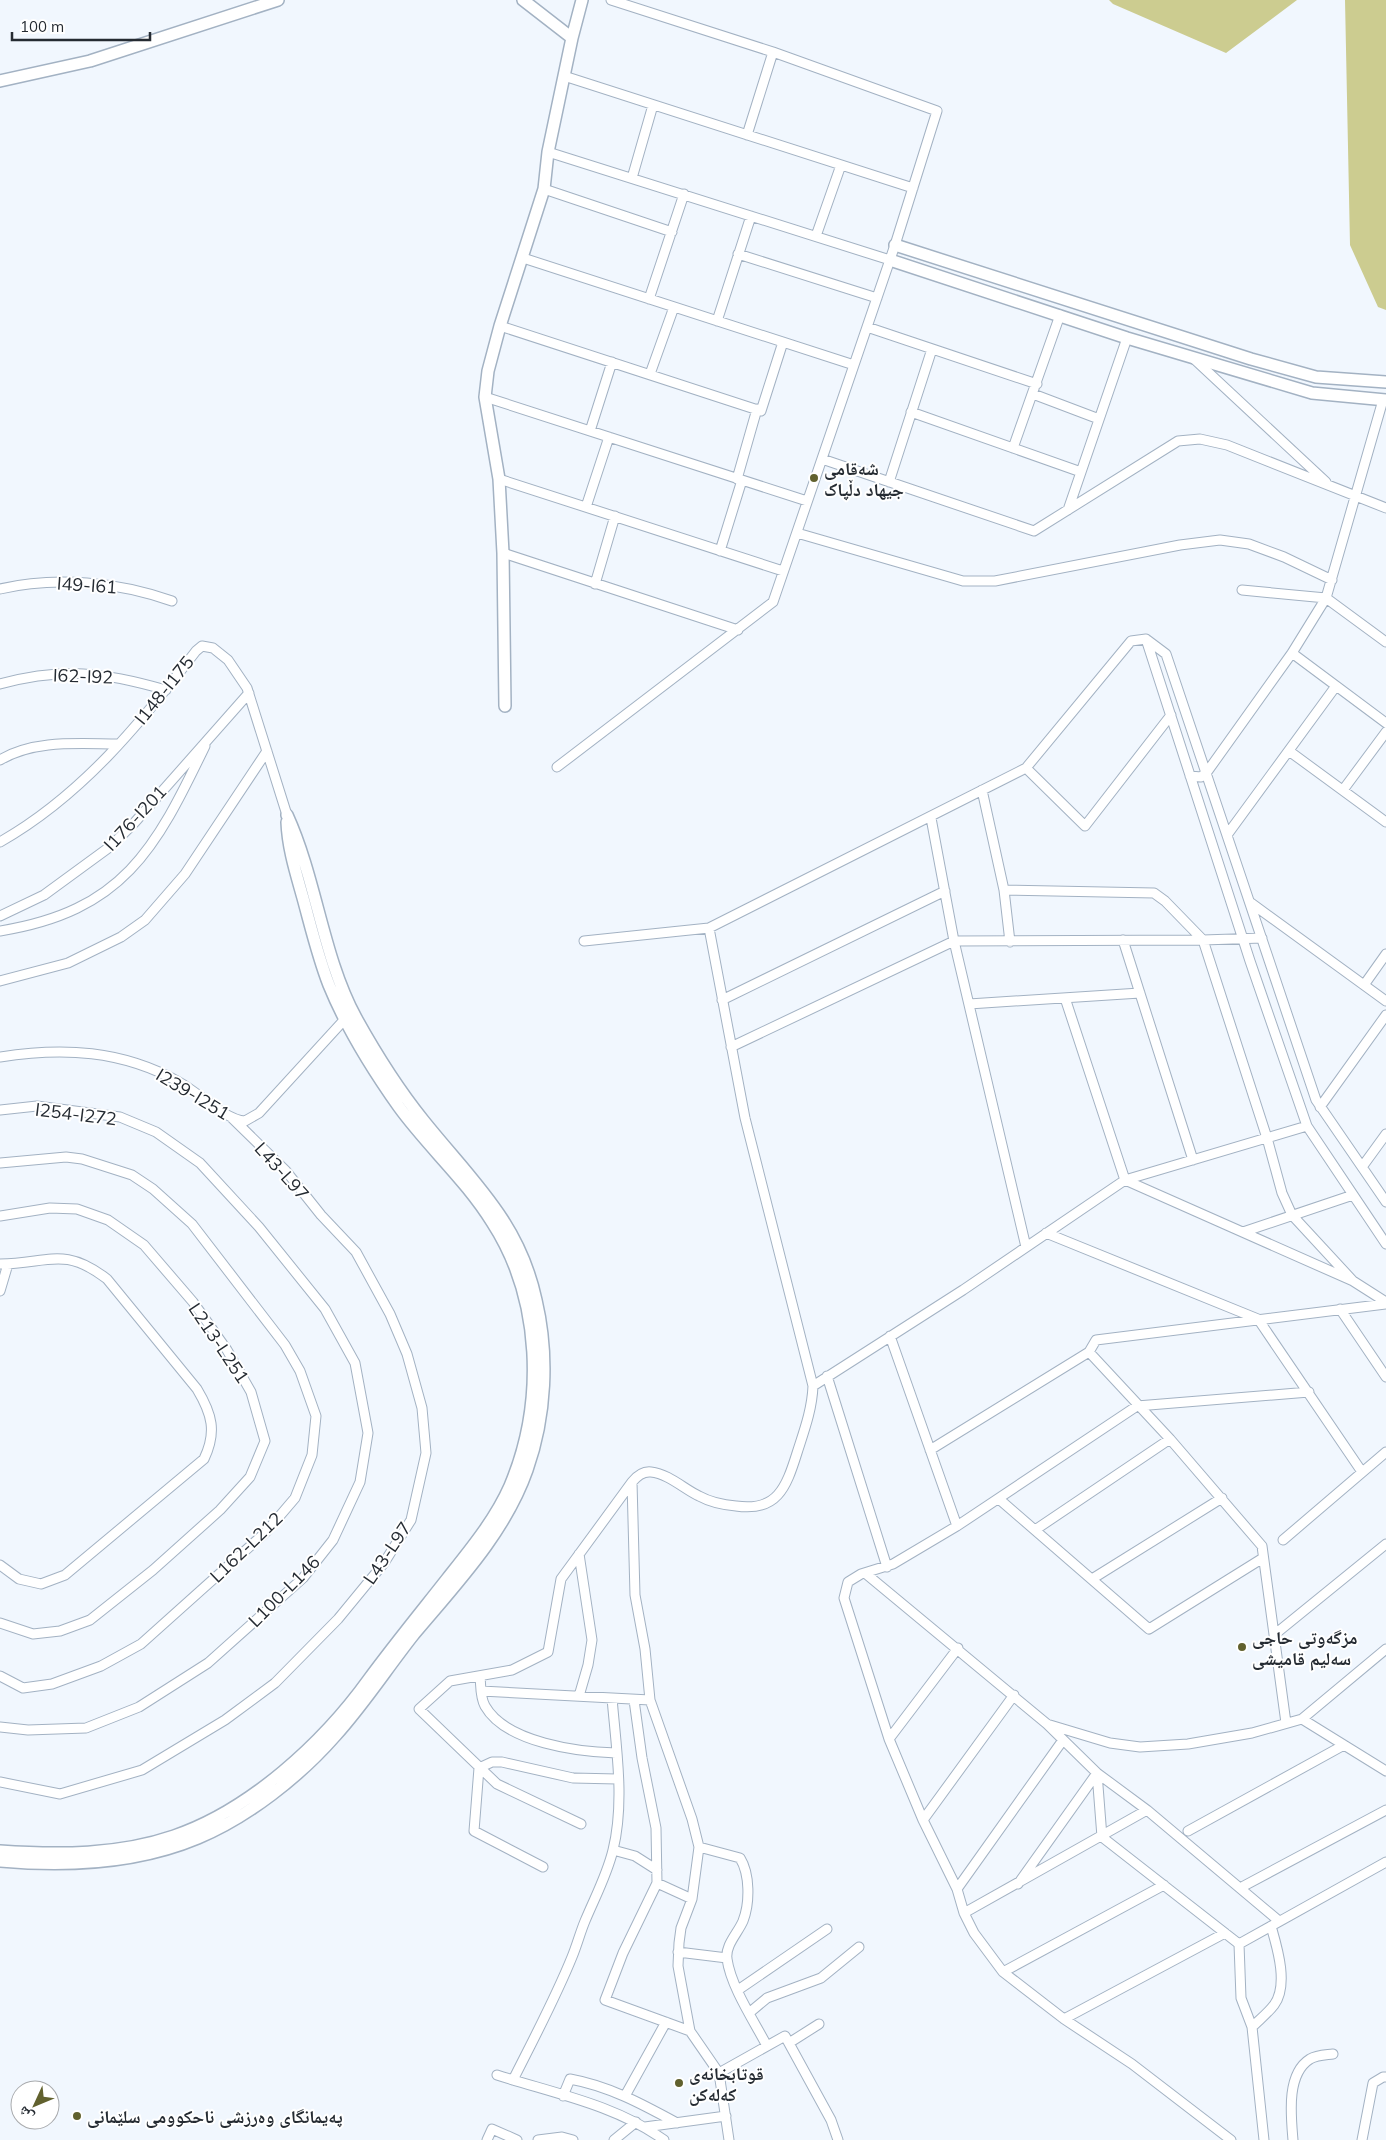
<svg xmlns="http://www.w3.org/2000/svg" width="1386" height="2140" font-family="Mulish,'Noto Naskh Arabic',sans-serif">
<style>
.forest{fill:#cccc90}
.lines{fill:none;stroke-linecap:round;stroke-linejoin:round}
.minor-casing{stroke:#a3b2c3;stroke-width:11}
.tertiary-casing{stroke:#a3b2c3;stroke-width:14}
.minor{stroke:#fff;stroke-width:9}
.tertiary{stroke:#fff;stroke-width:11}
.poi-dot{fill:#61612e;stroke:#fff;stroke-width:2}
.labels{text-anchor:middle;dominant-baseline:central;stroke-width:4;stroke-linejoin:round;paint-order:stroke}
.poi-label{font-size:18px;font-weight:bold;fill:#252b32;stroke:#fff;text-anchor:start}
.street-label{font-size:18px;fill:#252b32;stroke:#fff}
</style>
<rect width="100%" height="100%" fill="#f1f7fe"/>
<path class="forest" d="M1109 0H1297L1226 53 1113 4Z
M1345 0H1386V310L1378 307 1350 245Z"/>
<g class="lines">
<defs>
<path id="minor" d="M564 76 913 188
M747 135 773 52
M548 152 890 260
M632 178 653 105
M544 189 672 232
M816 236 841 165
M738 254 877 298
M523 258 854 365
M649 299 684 194
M717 321 751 216
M500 326 761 411 783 342
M867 327 1037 384
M1193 358 1326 482
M650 374 674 307
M1033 394 1099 419
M485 397 807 501
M911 412 1081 472
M590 431 612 362
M1013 448 1060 315
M822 459 1034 531 1178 441 1200 439 1227 445 1386 508
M499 479 783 571
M737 479 757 409
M889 482 932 349
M586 507 609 437
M1068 510 1127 338
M797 533 963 581H995L1180 545 1220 540 1249 544 1284 557 1332 580
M720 551 742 480
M503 553 738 630
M595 584 615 516
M0 589C56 576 118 582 172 601
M1242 590 1326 598 1386 642
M1146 639 1250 961 1307 1126 1386 1244
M1292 653 1386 723
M0 684C63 667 104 672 166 690
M1289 751 1386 822
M0 760C35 739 80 744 119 744
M557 767 773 602 895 245 937 111 773 52 611 0
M1026 768 1085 826 1171 715
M1190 776 1201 777 1207 772 1292 653 1326 598 1383 400
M982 790 1004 890 1010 942
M1343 790 1386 732
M931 818 954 941 1026 1247
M1227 835 1336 686
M0 842C81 796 140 724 196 651L202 646 213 648 228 660 247 688 287 815
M1004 890 1154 893 1165 901 1203 940 1267 1138 1282 1193 1292 1215 1353 1281
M1251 903 1386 1001
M0 916 44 895 111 846 135 822 249 693
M709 928 745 1118 813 1386C812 1410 804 1431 797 1453 786 1488 777 1512 736 1506 724 1505 710 1502 699 1496 684 1489 669 1474 651 1472 643 1471 637 1476 632 1482L635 1595 645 1649 650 1700 692 1819 699 1847 692 1899 681 1928 679 1943 678 1966 690 2031 719 2073 729 2140
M0 931C123 911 155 850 205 746
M1123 940 1193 1160
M584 941 709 928 1026 768 1131 641 1146 639 1166 654 1316 1100 1386 1202
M0 981 68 963 121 937 145 920 185 874 267 751
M1364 985 1386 954
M1065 998 1125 1180 1353 1281 1386 1302
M722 1000 945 891
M969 1004 1140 993
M731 1047 954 941 1203 940 1262 938
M0 1057C63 1047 122 1050 179 1082 198 1092 225 1120 245 1121L259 1113 345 1019
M1320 1107 1386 1015
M0 1110 37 1106 120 1117 156 1132 200 1163 259 1227 325 1309 355 1363 368 1433 360 1482 333 1540 303 1578 208 1663 139 1707 86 1728 28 1730 0 1727
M0 1163 66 1157 82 1159 132 1175 153 1189 192 1224 285 1345 300 1371 316 1416 312 1455 295 1498 266 1532 141 1644 101 1666 52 1684 23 1688 0 1676
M1362 1167 1386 1134
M0 1216 50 1208 77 1209 108 1220 144 1245 193 1302 227 1350 251 1392 265 1441 250 1477 220 1510 153 1570 90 1620 60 1631 33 1634 0 1623
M1243 1232 1353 1195
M1046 1233 1258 1319 1362 1472
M0 1264C47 1264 63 1245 107 1279L197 1389C212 1414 217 1432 204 1459L65 1575 41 1584 19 1579 0 1565
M0 1291 8 1264
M1340 1309 1386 1377
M890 1336 957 1526
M827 1376 887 1567
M813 1386 963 1290 1125 1180 1307 1126
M930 1450 1089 1352
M999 1499 1149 1629 1263 1558
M1035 1530 1170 1439
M1283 1540 1386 1452
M865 1573 1047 1724 1097 1773 1147 1810 1279 1921
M1092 1579 1222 1498
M1274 1635 1386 1544
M480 1676C481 1686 480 1697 485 1706 506 1743 579 1752 616 1753
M481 1691 650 1700
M579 1696 588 1665 592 1640 579 1554
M634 1700 642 1758 656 1828 657 1883 623 1953 605 2000 690 2031
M1302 1719 1386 1771
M1286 1723 1262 1546 1170 1439 1089 1352 1096 1340 1386 1304
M1050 1725 1110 1743 1140 1747 1188 1744 1252 1733 1302 1719 1386 1649
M889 1739 958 1648
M479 1768 492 1762H502L573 1778 617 1779
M479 1768 474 1831 543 1867
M0 1782 60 1794 142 1770 225 1720 275 1683 338 1619 384 1563 411 1520 426 1453 422 1408 407 1354 390 1314 356 1252 321 1215 286 1171 232 1118
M923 1820 1014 1695
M581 1824 497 1784 419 1709 450 1681 512 1670 548 1652 561 1579 632 1482
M1188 1831 1344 1745
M699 1847 740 1858C750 1874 750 1903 743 1921 738 1933 725 1945 727 1959 731 1987 754 2021 767 2046
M613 1850 635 1856 657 1870
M657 1883 692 1899
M1018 1884 1097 1773 1102 1837 1239 1944
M1240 1888 1386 1810
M957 1889 1063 1740
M964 1913 1147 1810
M1239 1944 1241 1998 1252 2027 1264 2140
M1239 1944 1386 1862
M678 1952 727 1958
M1003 1972 1164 1885
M738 1990 827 1929
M749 2013 767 1998 821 1978 859 1947
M1064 2019 1225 1933
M1252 2027C1259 2020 1268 2013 1274 2005 1289 1985 1277 1947 1271 1926
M789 2043 819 2024
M719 2073 785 2036 831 2120 838 2140
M497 2075C553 2093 616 2105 664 2140
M513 2080C533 2040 555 1999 572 1957 577 1945 580 1933 585 1921 595 1897 607 1875 613 1850 625 1801 616 1747 612 1698
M563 2096 570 2079C609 2086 642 2104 677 2123
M625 2096 666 2022
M645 2127 726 2116
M487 2140 492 2129 517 2140
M538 2140 562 2137 573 2140
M614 2140 636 2122
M1231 2140 1132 2064 1064 2019 1003 1972 974 1933 964 1913 957 1889 923 1820 889 1739 844 1598 848 1582 861 1574 893 1564 957 1526 1137 1406 1309 1392
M1293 2140C1291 2116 1286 2074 1310 2059 1317 2055 1326 2055 1333 2054
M1362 2140 1373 2083 1383 2077H1386"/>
<path id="tertiary" d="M523 0 572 38
M0 81 90 61 278 0
M895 245 1251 359 1316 377 1386 382
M890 260 1127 338 1312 393 1386 400
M505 706 503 553 499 479 485 397 488 371 500 326 544 189 548 152 572 38 582 0
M0 1851C58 1855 119 1855 174 1836 250 1810 323 1743 369 1679 394 1645 421 1612 447 1579 470 1550 495 1520 510 1486 545 1403 542 1299 492 1222 466 1180 428 1147 399 1107 372 1069 347 1029 329 985 318 957 311 927 303 898 296 873 288 848 287 822
M0 1861C66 1867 136 1864 198 1838 248 1817 299 1777 335 1736 364 1704 387 1668 414 1634 456 1584 505 1533 527 1470 546 1416 549 1355 536 1300 519 1221 471 1180 423 1120 398 1089 376 1054 356 1018 322 955 317 881 287 815"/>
</defs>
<use href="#minor" class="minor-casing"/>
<use href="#tertiary" class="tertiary-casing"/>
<use href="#minor" class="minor"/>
<use href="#tertiary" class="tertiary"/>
</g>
<g class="poi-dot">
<circle cx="814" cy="478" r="5"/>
<circle cx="1242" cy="1647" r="5"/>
<circle cx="679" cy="2083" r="5"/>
<circle cx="77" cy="2116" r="5"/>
</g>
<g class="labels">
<g class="poi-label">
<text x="824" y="468">شەقامی<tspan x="824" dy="21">جیهاد دڵپاک</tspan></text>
<text x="1252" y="1637">مزگەوتی حاجی<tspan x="1252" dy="21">سەلیم قامیشی</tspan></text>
<text x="689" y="2073">قوتابخانەی<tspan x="689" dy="21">کەلەکن</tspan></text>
<text x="87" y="2116">پەیمانگای وەرزشی ناحکوومی سلێمانی</text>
</g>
<g class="street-label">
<text transform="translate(87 585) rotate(4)">I49-I61</text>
<text transform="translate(83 676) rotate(2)">I62-I92</text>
<text transform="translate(164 690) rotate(-51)">I148-I175</text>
<text transform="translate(135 818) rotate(-47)">I176-I201</text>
<text transform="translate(193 1094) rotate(31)">I239-I251</text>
<text transform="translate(76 1114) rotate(7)">I254-I272</text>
<text transform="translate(282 1171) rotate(48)">L43-L97</text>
<text transform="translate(219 1343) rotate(56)">L213-L251</text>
<text transform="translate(246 1547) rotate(-44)">L162-L212</text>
<text transform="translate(387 1553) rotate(-56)">L43-L97</text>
<text transform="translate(284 1591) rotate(-45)">L100-L146</text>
</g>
</g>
<g transform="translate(35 2105) rotate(226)"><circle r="24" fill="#ffffff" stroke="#a8aaad"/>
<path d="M0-4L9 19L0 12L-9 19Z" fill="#61612e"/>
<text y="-8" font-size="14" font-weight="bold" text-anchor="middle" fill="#252b32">ش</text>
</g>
<path d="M12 32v8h138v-8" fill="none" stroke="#252b32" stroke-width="2.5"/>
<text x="20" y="32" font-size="15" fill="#252b32" stroke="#ffffff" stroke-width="4" paint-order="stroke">100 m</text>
</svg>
